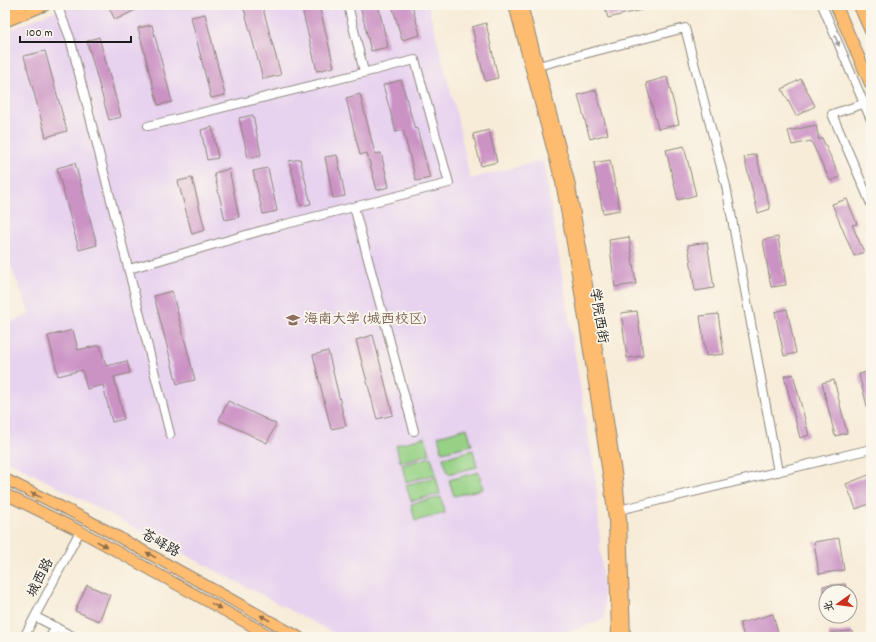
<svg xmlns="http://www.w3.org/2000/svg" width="876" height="642" font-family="Dekko,'LXGW WenKai TC',sans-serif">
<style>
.built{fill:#e7d2ef}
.green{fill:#96d185;stroke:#597650}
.building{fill:#cb92c4}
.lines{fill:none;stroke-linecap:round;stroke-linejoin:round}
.minor-casing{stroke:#8a847a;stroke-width:10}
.major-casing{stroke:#8a847a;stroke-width:12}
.highway-casing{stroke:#8a847a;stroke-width:13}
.minor{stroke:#fff;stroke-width:8}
.major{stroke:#febc70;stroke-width:10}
.highway{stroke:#febc70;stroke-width:11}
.oneway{fill:#999}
.oneway2{fill:#8d6c46}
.labels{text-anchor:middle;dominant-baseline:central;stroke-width:3.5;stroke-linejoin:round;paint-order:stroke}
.street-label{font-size:14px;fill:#1c1c1c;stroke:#fbf7ec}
.education-label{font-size:14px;fill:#785e54;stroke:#fbf7ec;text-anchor:start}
</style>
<rect width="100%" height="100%" fill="#fbf7ec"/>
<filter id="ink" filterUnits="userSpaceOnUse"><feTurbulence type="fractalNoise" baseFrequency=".025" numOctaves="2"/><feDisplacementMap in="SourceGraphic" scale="8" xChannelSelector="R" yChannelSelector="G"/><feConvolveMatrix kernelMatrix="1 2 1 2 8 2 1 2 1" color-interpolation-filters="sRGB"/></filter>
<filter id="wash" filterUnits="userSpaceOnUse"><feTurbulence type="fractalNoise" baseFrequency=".012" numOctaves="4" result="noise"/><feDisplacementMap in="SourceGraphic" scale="16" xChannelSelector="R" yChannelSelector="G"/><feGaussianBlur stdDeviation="0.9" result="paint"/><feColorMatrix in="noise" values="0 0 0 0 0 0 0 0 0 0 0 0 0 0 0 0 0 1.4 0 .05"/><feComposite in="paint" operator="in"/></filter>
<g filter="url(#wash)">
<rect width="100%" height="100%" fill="#f7ecd8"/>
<path class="built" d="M69 5H428L457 116 470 179 543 160 596 482 605 619 553 637H341L5 459V325L30 314 5 251V32Z"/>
<path class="green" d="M467 428 472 445 442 452 438 436Z
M425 437 430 454 400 462 396 445Z
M473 450 477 467 448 474 443 458Z
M431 457 436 474 406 482 402 465Z
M479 472 483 489 454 496 449 480Z
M436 477 440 494 411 501 406 485Z
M441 497 445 513 415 521 411 504Z"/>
<g id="blocks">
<path class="building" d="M108 5H146L115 20Z
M243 5H262L281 75 263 79Z
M301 5H319L334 67 317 71Z
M360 5H378L388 47 371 51Z
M392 5H412L420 35 402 40Z
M604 5H653L654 7 608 18Z
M205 14 225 95 211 98 191 17Z
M486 23 498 78 485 81 472 27Z
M152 25 172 102 158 105 138 28Z
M99 37 121 117 109 120 87 41Z
M45 51 67 131 46 137 24 56Z
M667 77 679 124 658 129 646 83Z
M801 79 815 106 796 116 782 89Z
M401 80 415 129 417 128 430 178 416 181 403 130 396 132 383 85Z
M596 90 608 134 590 139 578 95Z
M360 94 375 154 381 153 389 187 377 190 367 153 360 155 346 98Z
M253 115 261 155 248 158 239 118Z
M816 125 819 140 822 138 840 177 830 181 811 141 792 145 788 131Z
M212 127 218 158 207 160 201 130Z
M489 130 497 162 481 166 473 134Z
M684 146 696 195 678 200 666 150Z
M756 154 770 209 758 213 744 157Z
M337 155 345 196 333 198 325 157Z
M300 159 311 204 301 206 289 161Z
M610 160 620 210 603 213 594 163Z
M75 163 97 245 79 250 57 168Z
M268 168 277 211 263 214 253 171Z
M229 169 239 217 225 220 214 173Z
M192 178 205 230 192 234 178 181Z
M847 199 857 224 852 225 864 252 854 256 832 204Z
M629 237 636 284 615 287 609 240Z
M778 237 786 285 771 287 763 240Z
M707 242 714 288 695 291 688 245Z
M172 291 195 380 177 384 154 296Z
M787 309 796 353 784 356 775 312Z
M637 311 643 356 627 358 621 313Z
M718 314 724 354 706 356 700 316Z
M73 330 78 350 100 345 106 366 127 361 130 373 114 377 124 419 112 422 103 385 87 389 82 370 58 376 48 336Z
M373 335 393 415 377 419 356 340Z
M328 351 346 426 331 429 313 355Z
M871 371V413L869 414 859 374Z
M793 374 809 435 800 438 784 376Z
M834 380 847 433 835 436 822 383Z
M228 401 276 424 267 443 219 420Z
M871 474V503L856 509 846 484Z
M839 538 844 570 819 574 814 542Z
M845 584 846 592H823V586Z
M87 585 110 595 99 621 75 611Z
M773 614 779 637H744L740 623Z
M852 631 853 637H829V633Z"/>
</g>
</g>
<g filter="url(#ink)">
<use href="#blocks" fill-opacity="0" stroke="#8a847a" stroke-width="1"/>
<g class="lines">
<defs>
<path id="minor" d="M57 5 70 38 170 434
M348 5 364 72
M822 5 871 120
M534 67 685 28 726 186 778 472
M863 104 832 114 871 204
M354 207 414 431
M129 269 274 227 449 183 415 60 148 126
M615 511 871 449
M36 617 74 637
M24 637 80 531
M50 637 56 627"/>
<path id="major" d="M514 5 561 182 574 254 609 480 614 520 617 637
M522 5 569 181 582 253 617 479 621 519 625 637
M5 12 21 5
M5 22 46 5
M5 479 86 519 299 637
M5 494 80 531 272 637"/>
<path id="highway" d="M836 5 871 85
M859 5 871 32"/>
</defs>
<use href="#minor" class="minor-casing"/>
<use href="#major" class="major-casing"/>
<use href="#highway" class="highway-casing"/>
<use href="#minor" class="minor"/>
<use href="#major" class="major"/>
<use href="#highway" class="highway"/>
</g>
<defs><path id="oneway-solid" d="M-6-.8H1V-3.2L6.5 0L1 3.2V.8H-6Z"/></defs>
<use class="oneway" href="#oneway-solid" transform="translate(837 41) rotate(68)"/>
<g class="oneway2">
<use href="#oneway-solid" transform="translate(36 495) rotate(-154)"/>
<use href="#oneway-solid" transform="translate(102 544) rotate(29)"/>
<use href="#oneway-solid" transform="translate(151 555) rotate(-151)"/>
<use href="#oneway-solid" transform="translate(216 606) rotate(29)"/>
<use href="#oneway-solid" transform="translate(265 618) rotate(-151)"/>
</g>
</g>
<defs>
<symbol id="university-bare" viewBox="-9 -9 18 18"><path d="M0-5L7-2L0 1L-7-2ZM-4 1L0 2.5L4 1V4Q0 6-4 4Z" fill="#8d6e63" stroke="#fbf7ec" stroke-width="2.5" paint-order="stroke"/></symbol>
</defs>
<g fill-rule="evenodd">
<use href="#university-bare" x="283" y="310" width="20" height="20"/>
</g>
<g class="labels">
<g class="street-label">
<text transform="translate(598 316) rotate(81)">学院西街</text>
<text transform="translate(160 544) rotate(29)">苍峄路</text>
<text transform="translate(41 578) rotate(-63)">城西路</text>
</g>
<g class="education-label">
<text x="304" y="320">海南大学 (城西校区)</text>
</g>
</g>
<rect width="876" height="642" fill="none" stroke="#fbf7ec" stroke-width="20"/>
<g transform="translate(838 604) rotate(256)"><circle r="19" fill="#fbf7ec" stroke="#a29f99"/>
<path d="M0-3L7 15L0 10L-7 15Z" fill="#c8321e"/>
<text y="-6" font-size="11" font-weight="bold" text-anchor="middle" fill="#1c1c1c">北</text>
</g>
<path d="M20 36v6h111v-6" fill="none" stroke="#1c1c1c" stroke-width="2"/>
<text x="26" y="36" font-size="12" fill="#1c1c1c" stroke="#fbf7ec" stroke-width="3" paint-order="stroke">100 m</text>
</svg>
